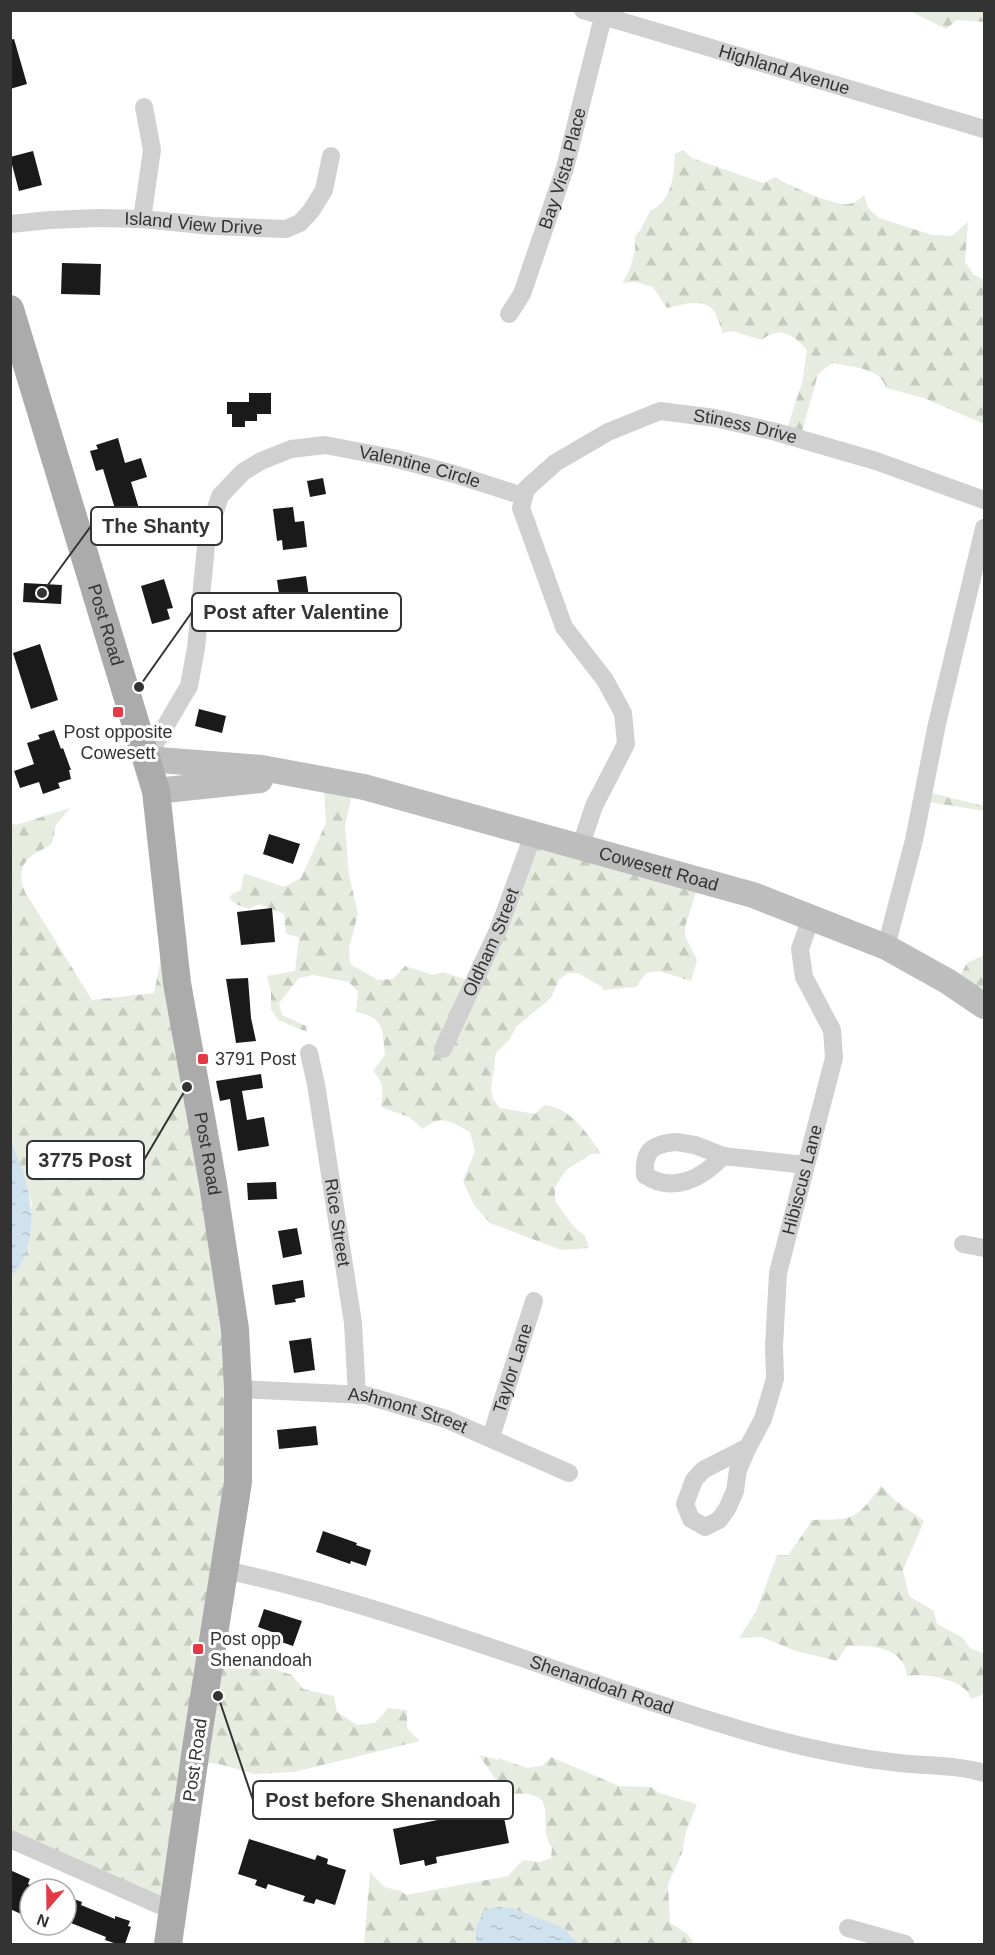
<svg xmlns="http://www.w3.org/2000/svg" width="995" height="1955" font-family="Helvetica,sans-serif">
<style>
.forest{fill:url(#forest-firs)}
.water{fill:url(#water-ripples)}
.building{fill:#1a1a1a}
.lines{fill:none;stroke-linecap:round;stroke-linejoin:round}
.street{stroke:#d0d0d0;stroke-width:18}
.secondary{stroke:#bdbdbd;stroke-width:26}
.primary{stroke:#ababab;stroke-width:28}
.poi-dot{fill:#e63946;stroke:#fff;stroke-width:2}
.labels{text-anchor:middle;dominant-baseline:central;stroke-width:6;stroke-linejoin:round;paint-order:stroke}
.street-label{font-size:18px;fill:#333;stroke:#fff}
.poi-label{font-size:18px;fill:#333;stroke:#fff;text-anchor:start}
.leader{fill:none;stroke:#333;stroke-width:2}
.callout-dot{fill:#333;stroke:#fff;stroke-width:2}
.callout{fill:#fff;stroke:#333;stroke-width:2}
.callout-label{font-size:20px;text-anchor:middle;font-weight:bold;fill:#333}
</style>
<defs>
<pattern id="forest-firs" width="22" height="20" patternUnits="userSpaceOnUse" patternTransform="scale(1.5)"><rect width="22" height="20" fill="#e6ecdf"/><path d="M5 1l3.5 6h-7zM16 11l3.5 6h-7z" fill="#c6cbc0"/></pattern>
<pattern id="water-ripples" width="26" height="14" patternUnits="userSpaceOnUse" patternTransform="scale(1.5)"><rect width="26" height="14" fill="#cfe2ee"/><path d="M2 4q2-2 4 0t4 0M15 11q2-2 4 0t4 0" fill="none" stroke="#b2c2cd"/></pattern>
</defs>
<rect width="100%" height="100%" fill="#fff"/>
<path class="forest" d="M910 11H984V22L957 20 946 29Z
M683 150 692 158 763 183 776 177C786 185 830 203 843 204 852 205 858 201 864 195L868 208 879 218 932 235 952 236 968 222 965 262 974 275 984 280V424L924 398 886 388C881 367 851 367 832 363L818 374 800 439 785 434 802 383 807 350C792 333 781 326 761 340L733 331 722 333C715 296 698 301 667 308L653 287 636 282 622 283 630 269 635 250V237L641 229 650 211C672 201 674 176 675 154Z
M324 786 353 788 345 826 349 875 358 914 349 948 350 964 378 980 393 979 405 966 433 975 443 972 474 982 534 840 699 883 685 927V936L697 960 691 981 659 971 646 973 636 987 603 990 602 987 578 973H568L559 980 551 998 516 1027 510 1039 496 1053 491 1089 493 1099 500 1108 535 1114 545 1105C572 1109 587 1133 601 1154H591L566 1170 555 1187V1201L574 1227 585 1236 589 1248 561 1250 490 1223 474 1205 463 1181 475 1151 470 1132C450 1122 443 1113 423 1129L409 1117 381 1107C383 1092 384 1081 373 1071L385 1055C382 1030 385 1017 356 1012L358 992 349 982 313 975 299 978 279 1003 282 1015 306 1026 307 1032 278 1020 271 1009V992L267 976 295 971 299 937 286 934 284 914 259 904 249 909 238 905 229 898 232 894 241 890 244 873 281 886H286L301 878 326 823Z
M927 792 984 806V811L923 801Z
M70 808 56 825 52 843C44 850 35 852 28 859 16 872 22 891 32 903L92 1000 154 993 169 919 234 1343 212 1653 231 1655 292 1675 303 1689 334 1696 337 1712 357 1725 375 1723 388 1708 407 1710V1729L420 1741 294 1772 254 1774 219 1764 195 1762 170 1912 11 1840 10 1275H13L32 1205 17 1155 11 1141 10 823 16 825Z
M984 955V1008L955 984 967 963Z
M881 1486 896 1501 924 1521 903 1570 909 1596 934 1611 937 1624 962 1637 970 1648 984 1654V1691L982 1695 971 1699C967 1679 923 1673 907 1676 904 1647 871 1645 847 1646L837 1661 793 1650 762 1637 739 1638 756 1612 777 1555H788L808 1527 811 1520C854 1519 854 1522 881 1486Z
M479 1755 499 1760 498 1758 527 1768 542 1766 551 1757 619 1786 651 1787 659 1793 697 1804 686 1831 682 1853 668 1884 670 1923 688 1934 694 1944H578L564 1928 485 1910 476 1927V1944H364L370 1872 384 1887 401 1891 406 1895 508 1876 523 1860 540 1862 551 1858 552 1847C535 1824 564 1790 513 1794L514 1792 504 1791Z"/>
<path class="water" d="M11 1141C27 1178 40 1219 24 1257 20 1265 18 1271 11 1275Z
M497 1907 512 1908 564 1928 578 1944H476V1927L485 1910Z"/>
<path class="building" d="M14 39 27 84 10 89V40Z
M33 151 42 185 19 191 10 157Z
M62 263 101 264 100 295 61 294Z
M249 393H271V414H257V421H245V427H232V414H227V402H249Z
M118 438 125 463 141 458 147 477 131 482 141 515 119 522 103 469 96 471 90 451 98 449 96 445Z
M323 478 326 494 310 497 307 481Z
M293 507 295 522 304 521 307 547 283 550 282 540 277 541 273 509Z
M306 576 310 604 301 605 303 621 289 622 287 606 281 607 277 580Z
M164 579 173 608 167 609 170 619 152 624 141 586Z
M24 583 62 585 61 604 23 602Z
M40 644 58 700 31 709 13 653Z
M199 709 226 716 222 733 195 726Z
M54 730 61 749 63 748 71 770H69L71 779 58 783 60 788 43 794 39 782 20 788 14 771 34 764 27 743 40 739 38 735Z
M269 834 300 844 293 864 263 854Z
M272 908 275 942 241 945 237 912Z
M248 978 251 1018 256 1041 236 1043 226 979Z
M261 1074 263 1088 242 1091 247 1120 264 1117 269 1146 238 1151 230 1099 220 1101 216 1081Z
M276 1182 277 1199 248 1200 247 1183Z
M297 1228 302 1254 283 1258 278 1231Z
M303 1280 305 1297 295 1299 296 1302 275 1305 272 1285Z
M311 1338 315 1370 294 1373 289 1341Z
M316 1426 318 1445 279 1449 277 1430Z
M323 1531 357 1543 356 1545 371 1550 366 1566 351 1561 350 1564 316 1552Z
M264 1609 302 1621 293 1646 270 1638 272 1632 258 1627Z
M502 1807 509 1843 436 1857 437 1863 425 1866 424 1860 400 1865 393 1829Z
M249 1839 315 1860 317 1855 328 1859 327 1864 346 1870 335 1905 316 1899 314 1904 303 1901 305 1896 268 1884 266 1889 255 1885 257 1880 238 1874Z
M10 1870 30 1879 28 1884 30 1885V1918L10 1909Z
M66 1896 82 1902 81 1905 115 1919V1916L130 1921 128 1926 131 1927 125 1944H117L105 1940 106 1937 66 1921Z"/>
<g class="lines">
<g class="street">
<path id="s1" d="M583 10 984 129"/>
<path d="M142 219 152 150 144 107"/>
<path id="s2" d="M10 224 50 220 98 218 142 219 212 226 286 229 300 223 311 211 324 190 331 156"/>
<path id="s3" d="M509 314 522 294 565 168 603 17"/>
<path id="s4" d="M146 759 189 686 196 648 207 536 220 496 243 472 261 461 291 449 325 445 393 458 454 474 523 496"/>
<path id="s5" d="M580 848 594 806 626 744 623 713 605 680 564 627 521 508 526 489 555 463 608 432 660 411 715 418 776 432 876 461 984 500"/>
<path d="M886 947 914 840 937 724 984 528"/>
<path id="s6" d="M443 1049 499 928 533 835"/>
<path id="s7" d="M309 1053 316 1084 353 1323 357 1395"/>
<path d="M676 1142 695 1145 723 1156C703 1178 673 1194 645 1175 643 1150 653 1144 676 1142Z"/>
<path d="M723 1156 805 1165"/>
<path d="M963 1244 984 1248"/>
<path id="s8" d="M238 1389 365 1395 446 1419 569 1473"/>
<path id="s9" d="M491 1437 534 1301"/>
<path id="s10" d="M748 1447 763 1419 775 1379 774 1346 778 1273 834 1058 832 1030 804 977 800 949 811 918"/>
<path d="M748 1447 738 1470 735 1491 727 1509 719 1520 705 1527 691 1519 685 1504 694 1480 703 1470Z"/>
<path id="s11" d="M225 1570C410 1610 584 1686 766 1737 810 1749 854 1758 899 1763 927 1766 958 1765 984 1773"/>
<path d="M10 1839 173 1911"/>
<path d="M848 1928 905 1944"/>
</g>
<g class="secondary">
<path id="s12" d="M146 759 262 768 364 787 753 895 886 947 947 981 984 1006"/>
<path d="M156 791 260 780"/>
</g>
<path class="primary" id="s13" d="M10 309 156 791 177 983 213 1184 235 1329 238 1389V1482L197 1742 168 1944"/>
</g>
<g class="poi-dot">
<rect x="112" y="706" width="12" height="12" rx="3"/>
<rect x="197" y="1053" width="12" height="12" rx="3"/>
<rect x="192" y="1643" width="12" height="12" rx="3"/>
</g>
<g class="labels">
<g class="street-label">
<text stroke="none"><textPath href="#s1" startOffset="210">Highland Avenue</textPath></text>
<text stroke="none"><textPath href="#s3" startOffset="156">Bay Vista Place</textPath></text>
<text stroke="none"><textPath href="#s2" startOffset="184">Island View Drive</textPath></text>
<text stroke="none"><textPath href="#s5" startOffset="639">Stiness Drive</textPath></text>
<text stroke="none"><textPath href="#s4" startOffset="496">Valentine Circle</textPath></text>
<text stroke="none"><textPath href="#s13" startOffset="330">Post Road</textPath></text>
<text stroke="none"><textPath href="#s12" startOffset="526">Cowesett Road</textPath></text>
<text stroke="none"><textPath href="#s6" startOffset="117">Oldham Street</textPath></text>
<text stroke="none"><textPath href="#s13" startOffset="870">Post Road</textPath></text>
<text stroke="none"><textPath href="#s10" startOffset="276">Hibiscus Lane</textPath></text>
<text stroke="none"><textPath href="#s7" startOffset="172">Rice Street</textPath></text>
<text stroke="none"><textPath href="#s9" startOffset="72">Taylor Lane</textPath></text>
<text stroke="none"><textPath href="#s8" startOffset="172">Ashmont Street</textPath></text>
<text stroke="none"><textPath href="#s11" startOffset="394">Shenandoah Road</textPath></text>
<text transform="translate(195 1760) rotate(-82)">Post Road</text>
</g>
<g class="poi-label">
<text x="118" y="732" text-anchor="middle">Post opposite<tspan x="118" dy="21">Cowesett</tspan></text>
<text x="215" y="1059">3791 Post</text>
<text x="210" y="1639">Post opp<tspan x="210" dy="21">Shenandoah</tspan></text>
</g>
</g>
<path class="leader" d="M42 593L91 526M139 687L192 612M187 1087L144 1160M218 1696L253 1800"/>
<g class="callout-dot">
<circle cx="42" cy="593" r="6"/>
<circle cx="139" cy="687" r="6"/>
<circle cx="187" cy="1087" r="6"/>
<circle cx="218" cy="1696" r="6"/>
</g>
<g class="callout">
<rect x="91" y="507" width="131" height="38" rx="6"/>
<rect x="192" y="593" width="209" height="38" rx="6"/>
<rect x="27" y="1141" width="117" height="38" rx="6"/>
<rect x="253" y="1781" width="260" height="38" rx="6"/>
</g>
<g class="callout-label">
<text x="156" y="533">The Shanty</text>
<text x="296" y="619">Post after Valentine</text>
<text x="85" y="1167">3775 Post</text>
<text x="383" y="1807">Post before Shenandoah</text>
</g>
<rect width="995" height="1955" fill="none" stroke="#333333" stroke-width="24"/>
<g transform="translate(48 1907) rotate(200)"><circle r="28" fill="#ffffff" stroke="#adadad" stroke-width="1.5"/>
<path d="M0-4.5L10 22L0 15L-10 22Z" fill="#e63946"/>
<text y="-9" font-size="16" font-weight="bold" text-anchor="middle" fill="#333333">N</text>
</g>
</svg>
